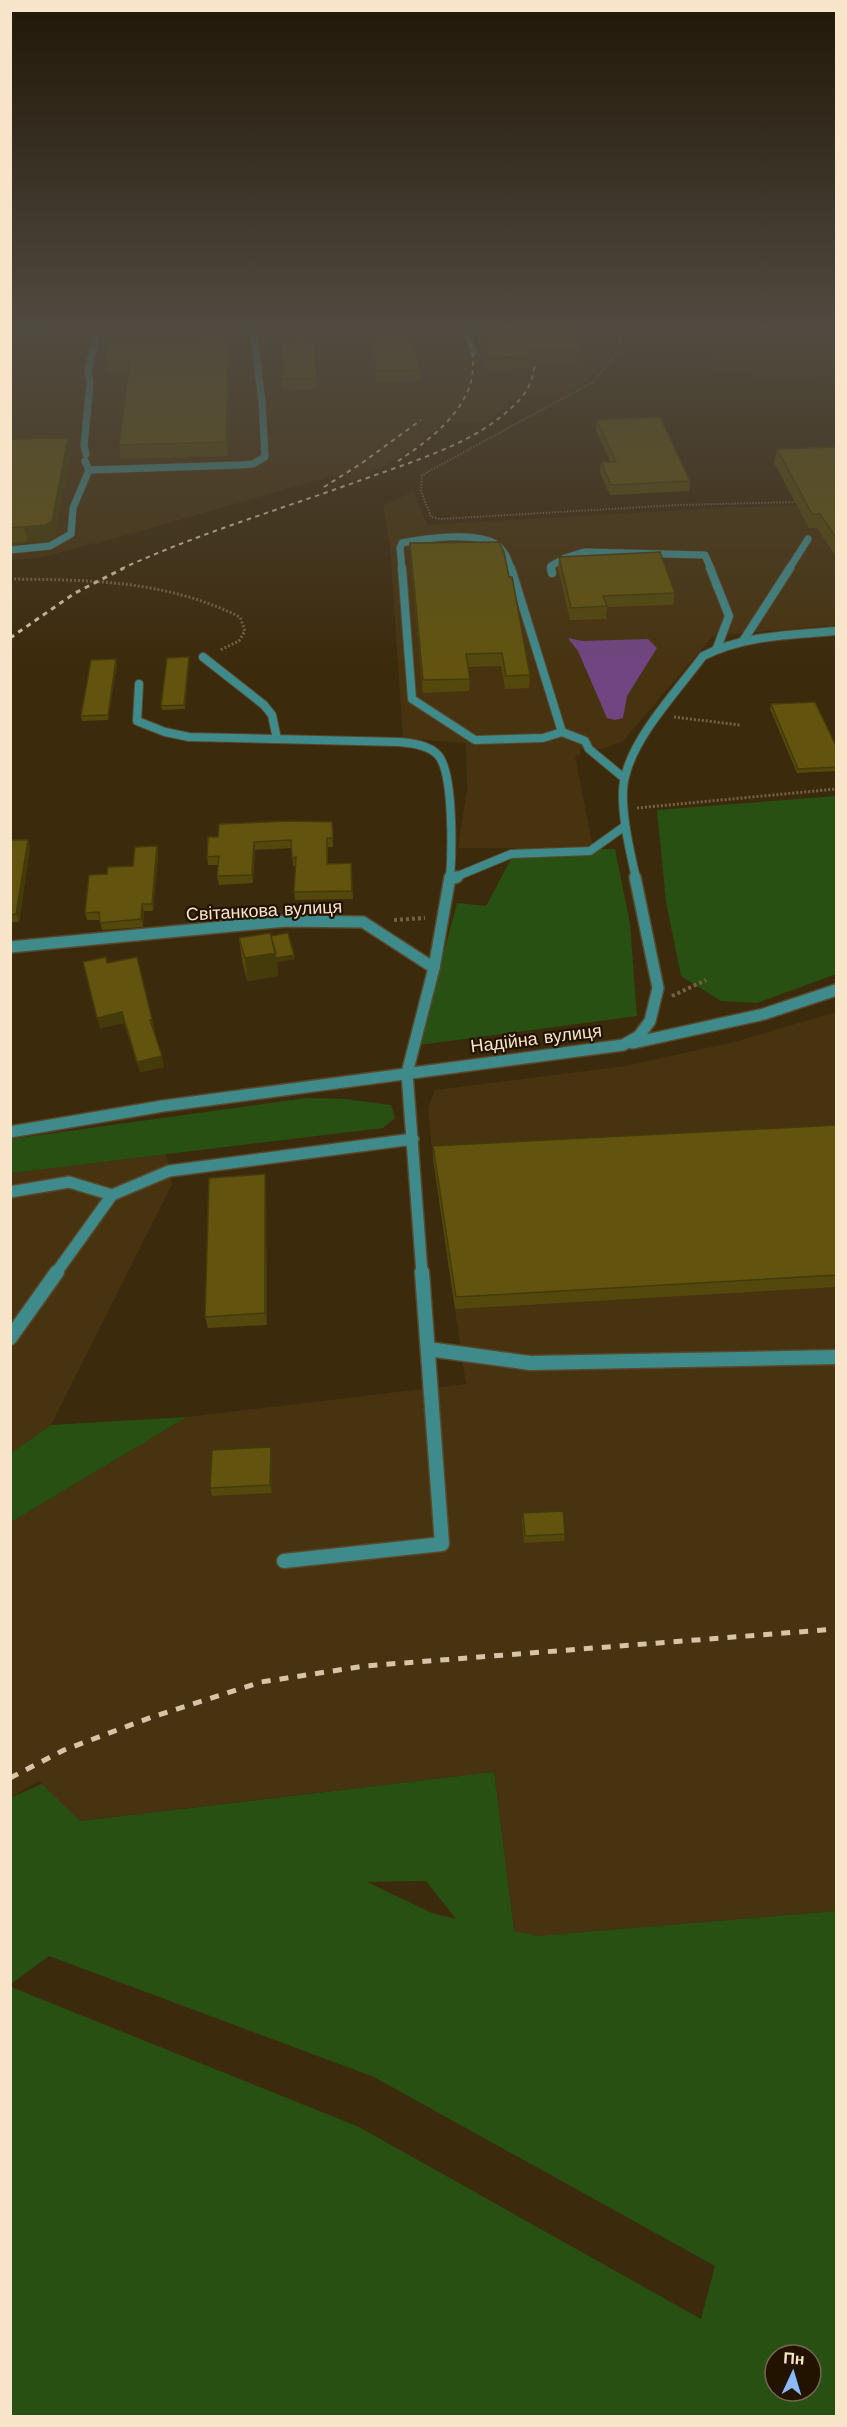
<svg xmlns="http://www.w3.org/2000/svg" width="847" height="2427" font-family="'Work Sans',sans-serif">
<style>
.built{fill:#473310}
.green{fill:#285012;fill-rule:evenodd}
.water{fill:#714581}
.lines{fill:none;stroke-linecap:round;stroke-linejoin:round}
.lane-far3-casing{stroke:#5a482a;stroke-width:8}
.lane-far2-casing{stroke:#5a482a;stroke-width:10}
.lane-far1-casing{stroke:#5a482a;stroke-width:14}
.lane-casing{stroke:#5a482a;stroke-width:17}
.street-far1-casing{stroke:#5a482a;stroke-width:10}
.street-casing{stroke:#5a482a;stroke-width:14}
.path-far2{stroke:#756245;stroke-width:2;stroke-dasharray:1.5 1.5;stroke-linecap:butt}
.path-far1{stroke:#756245;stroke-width:3;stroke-dasharray:2 2;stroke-linecap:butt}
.path{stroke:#756245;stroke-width:4;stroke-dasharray:3 3;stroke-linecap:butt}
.lane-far3{stroke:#3f8b8c;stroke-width:7}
.lane-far2{stroke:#3f8b8c;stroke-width:8}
.lane-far1{stroke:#3f8b8c;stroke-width:11}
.lane{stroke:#3f8b8c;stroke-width:14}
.street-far1{stroke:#3f8b8c;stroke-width:8}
.street{stroke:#3f8b8c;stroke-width:11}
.rail-far2{stroke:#d7c4a7;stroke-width:2;stroke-dasharray:4.5 4.5;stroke-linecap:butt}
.rail-far1{stroke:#d7c4a7;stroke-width:3;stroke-dasharray:5 5;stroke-linecap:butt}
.rail{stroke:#d7c4a7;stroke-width:5;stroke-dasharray:9 9;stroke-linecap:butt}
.wall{fill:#54480d}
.shaded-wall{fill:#453b0a}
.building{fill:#62540f;stroke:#453b0a;stroke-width:1.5}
.labels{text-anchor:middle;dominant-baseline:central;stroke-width:4.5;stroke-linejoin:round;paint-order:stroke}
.street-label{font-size:18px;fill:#f8e4c8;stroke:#211300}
</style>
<rect width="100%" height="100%" fill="#3c2a0c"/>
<path class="built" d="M11 328H613L615 337 612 353 607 362 588 380 562 396H518L486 423 445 421 420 442 393 461 354 481 335 475 134 533 39 558 11 560Z
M836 328V376L754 379 748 369H715L705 328Z
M414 491 427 525 738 507 836 505V625L713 636 623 741 602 749H580V755L575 756 592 843 585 848H458L467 789 466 743 403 738 390 547 383 506Z
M836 1012V1911L515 1938 494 1772 79 1821 39 1781 11 1797V1522L187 1417 466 1384 433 1159 428 1108 435 1090 625 1066 734 1042Z
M166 1153 172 1184 51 1425 11 1453V1173Z"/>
<path class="green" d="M836 796V974L757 1003 721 1001 681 976 666 902 657 810Z
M517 848 615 849 630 924 637 1016 419 1045 457 903 486 906Z
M306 1098 345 1099 391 1105 395 1118 383 1128 11 1173V1139Z
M187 1417 11 1522V1453L51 1425Z
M494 1772 514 1931 538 1936 836 1911V2416H11V1987L359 2127 701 2319 715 2266 374 2077 49 1956 11 1984 10 1798 42 1784 80 1821ZM426 1881 456 1919 432 1913 367 1882ZM775 2355H811V2391H775Z"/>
<path class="water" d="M568 638 583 641 648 639 657 648 627 696 623 718 615 720 607 718 578 651Z"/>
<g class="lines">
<defs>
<path id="lane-far3" d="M63 328H83
M464 328 474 353
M10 332 63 328
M86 454 84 446 90 383 88 370 98 328
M89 470 240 465 253 464 265 457 262 402 253 328
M10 550 50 546 71 534 73 508 89 470 85 461
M402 569 400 548 402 543C425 538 477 531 497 545 506 552 508 560 511 569
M551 569V566L565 558 584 552 705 555 711 569
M789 569 808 539"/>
<path id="lane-far2" d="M402 568 412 699 475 740 543 738 562 732
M511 568 562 732
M551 568 552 573
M710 568 729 616 717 648
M743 641 790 568
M203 657 264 705 272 715 277 739
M139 684 137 721 165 732 189 737 399 742C412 743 429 745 438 755 454 773 452 853 450 878
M562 732 585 741 589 749 624 778
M453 878 511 854 590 851 625 826"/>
<path id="lane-far1" d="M451 879 457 877
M434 968 450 877
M407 1073 422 1273
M10 1192 69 1182 112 1195
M56 1273 112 1195 169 1171 413 1139"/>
<path id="lane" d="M10 1338 57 1272
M428 1349 530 1363 836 1357
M284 1561 442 1544 422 1272"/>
<path id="street-far1" d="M636 878C630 852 618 802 625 777 634 736 678 690 703 656 745 635 790 635 836 631"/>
<path id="street" d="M10 947 286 921 363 922 434 968 407 1073
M633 1043 764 1014 836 990
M10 1132 163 1106 623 1045 639 1036 650 1021 658 988 635 877"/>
</defs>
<use href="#lane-far3" class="lane-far3-casing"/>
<use href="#lane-far2" class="lane-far2-casing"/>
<use href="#lane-far1" class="lane-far1-casing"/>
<use href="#lane" class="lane-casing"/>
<use href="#street-far1" class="street-far1-casing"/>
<use href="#street" class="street-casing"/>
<path class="path-far2" d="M618 328 620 337 618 352 593 382 422 475 421 491 431 517 441 519 678 505 798 502"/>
<path class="path-far1" d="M10 579C91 580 165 580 240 617L245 631 239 641 220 650
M674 717 740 725
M637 808 836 789"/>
<path class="path" d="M394 920 425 918
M672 996 706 980"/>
<use href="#lane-far3" class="lane-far3"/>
<use href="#lane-far2" class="lane-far2"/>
<use href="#lane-far1" class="lane-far1"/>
<use href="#lane" class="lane"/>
<use href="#street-far1" class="street-far1"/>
<use href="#street" class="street"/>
<path class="rail-far2" d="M398 461C431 439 473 408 473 365 474 352 468 340 465 328
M324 487 362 463 421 420
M121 569C197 534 278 510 356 482 412 461 480 444 521 398 538 378 537 351 533 328"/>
<path class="rail-far1" d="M10 638 75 593 124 568"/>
<path class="rail" d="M10 1778 64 1750 152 1717 261 1682 365 1666 836 1629"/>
</g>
<path class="wall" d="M478 328 579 350 578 363H529V369L488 370 478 340Z
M371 337 420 370V381L376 382 371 348Z
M314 339 317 389 283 390 282 379Z
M231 352 228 456 121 459 119 445 128 373 107 374 105 361Z
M597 420 690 481 689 491 610 495 600 473 601 462H610L596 430Z
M68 438 71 452 55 536 48 541 10 543V439Z
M837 447V558L817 528H809L774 463 777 449Z
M410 543 509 577 530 675 529 688 505 689 501 666 468 667 470 679 469 691 423 693 410 555Z
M559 557 675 593 673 605 607 607 606 619 570 620 558 569Z
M189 657V662L185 709 162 710 161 706Z
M117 664 108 720 82 721 81 716Z
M771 704 837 748V771L797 773 770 709Z
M332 822 333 847H328V864L351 863 353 899 295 900 294 892 296 866H293L292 848 255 850 253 883 219 885 217 876 218 865H208L207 857 218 837Z
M10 840 30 847 19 922H10Z
M157 846 158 854 153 911H144L143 927 102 930 100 920H87L85 913 107 874 133 866Z
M271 936 295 959 277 962 278 976 247 981 242 960 239 938Z
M83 962 107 963 155 1030H153L164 1067 140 1072 124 1023 100 1028Z
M837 1125V1287L455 1309 433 1159V1146Z
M265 1174 266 1187 267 1325 208 1328 205 1317Z
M272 1454V1493L212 1496 210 1488Z
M523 1513 565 1534 564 1541 524 1543 522 1520Z"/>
<path class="shaded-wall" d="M229 339 231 352 228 456 226 442Z
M68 438 71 452 55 536 48 541 28 543 24 527Z
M189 657V662L185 709 184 705Z
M116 659 117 664 108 720V715Z
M28 840 30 847 19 922 16 914Z
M254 842 255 850 253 883 252 875Z
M157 846 158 854 153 911 152 904Z
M142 904 144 911 143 927 141 919Z
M276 953 294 955 295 959 277 962 278 976 247 981 245 958Z
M122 1012 124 1023 100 1028 97 1018Z
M152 1019 155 1030 152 1031 150 1020Z
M162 1056 164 1067 140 1072 137 1062Z
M265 1174 266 1187 267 1325 265 1313Z
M271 1447 272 1454V1493L270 1485Z"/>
<path class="building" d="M478 328H576L579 350H529V356L488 358Z
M413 336 420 370 376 371 371 337Z
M229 339 226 442 119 445 130 360 105 361 108 342Z
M314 339 317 378 282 379 281 340Z
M660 417 690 481 611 485 601 462H616L597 420Z
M68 438 52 521 45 525 10 528V439Z
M837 447V539L820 514H812L777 449Z
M499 542 504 552 509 577H512L513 582 530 675 506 676 502 653 466 654 470 679 423 680 410 543Z
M660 552 675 593 603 596 607 606 571 608 559 557Z
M189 657 184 705 161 706 167 658Z
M116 659 108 715 81 716 91 660Z
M815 702 837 748V767L798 769 771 704Z
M289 821 332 822 333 838H327V864L351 863 352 891 294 892 296 857 292 858 291 840 254 842 252 875 217 876 219 856 207 857 208 837H218L219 824Z
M10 840H28L16 914 10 915Z
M157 846 152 904H142L141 919 100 923 99 912 85 913 89 875 107 874 108 867 133 866 135 847Z
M270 933 276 953 245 958 239 938Z
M288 933 294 955 276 958 271 936Z
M106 957 107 963 137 957 152 1019 150 1020 162 1056 137 1062 122 1012 97 1018 83 962Z
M837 1125V1275L456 1297 433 1146Z
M265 1174V1313L205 1317 209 1178Z
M271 1447 270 1485 210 1488 212 1450Z
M563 1511 565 1534 525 1536 523 1513Z"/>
<linearGradient id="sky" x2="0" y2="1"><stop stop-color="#211707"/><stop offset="0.49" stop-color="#504a40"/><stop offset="1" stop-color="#504a40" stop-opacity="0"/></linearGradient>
<rect width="847" height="667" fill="url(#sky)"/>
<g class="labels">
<g class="street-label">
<text transform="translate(264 910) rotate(-3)">Світанкова вулиця</text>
<text transform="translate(536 1038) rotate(-7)">Надійна вулиця</text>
</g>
</g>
<rect width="847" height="2427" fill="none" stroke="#f8e4c8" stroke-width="24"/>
<g transform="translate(793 2373) rotate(4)"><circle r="28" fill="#211300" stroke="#776750" stroke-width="1.5"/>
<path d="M0-4.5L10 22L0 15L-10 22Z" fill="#8abafc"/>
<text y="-9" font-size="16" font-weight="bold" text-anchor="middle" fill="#f8e4c8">Пн</text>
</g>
</svg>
